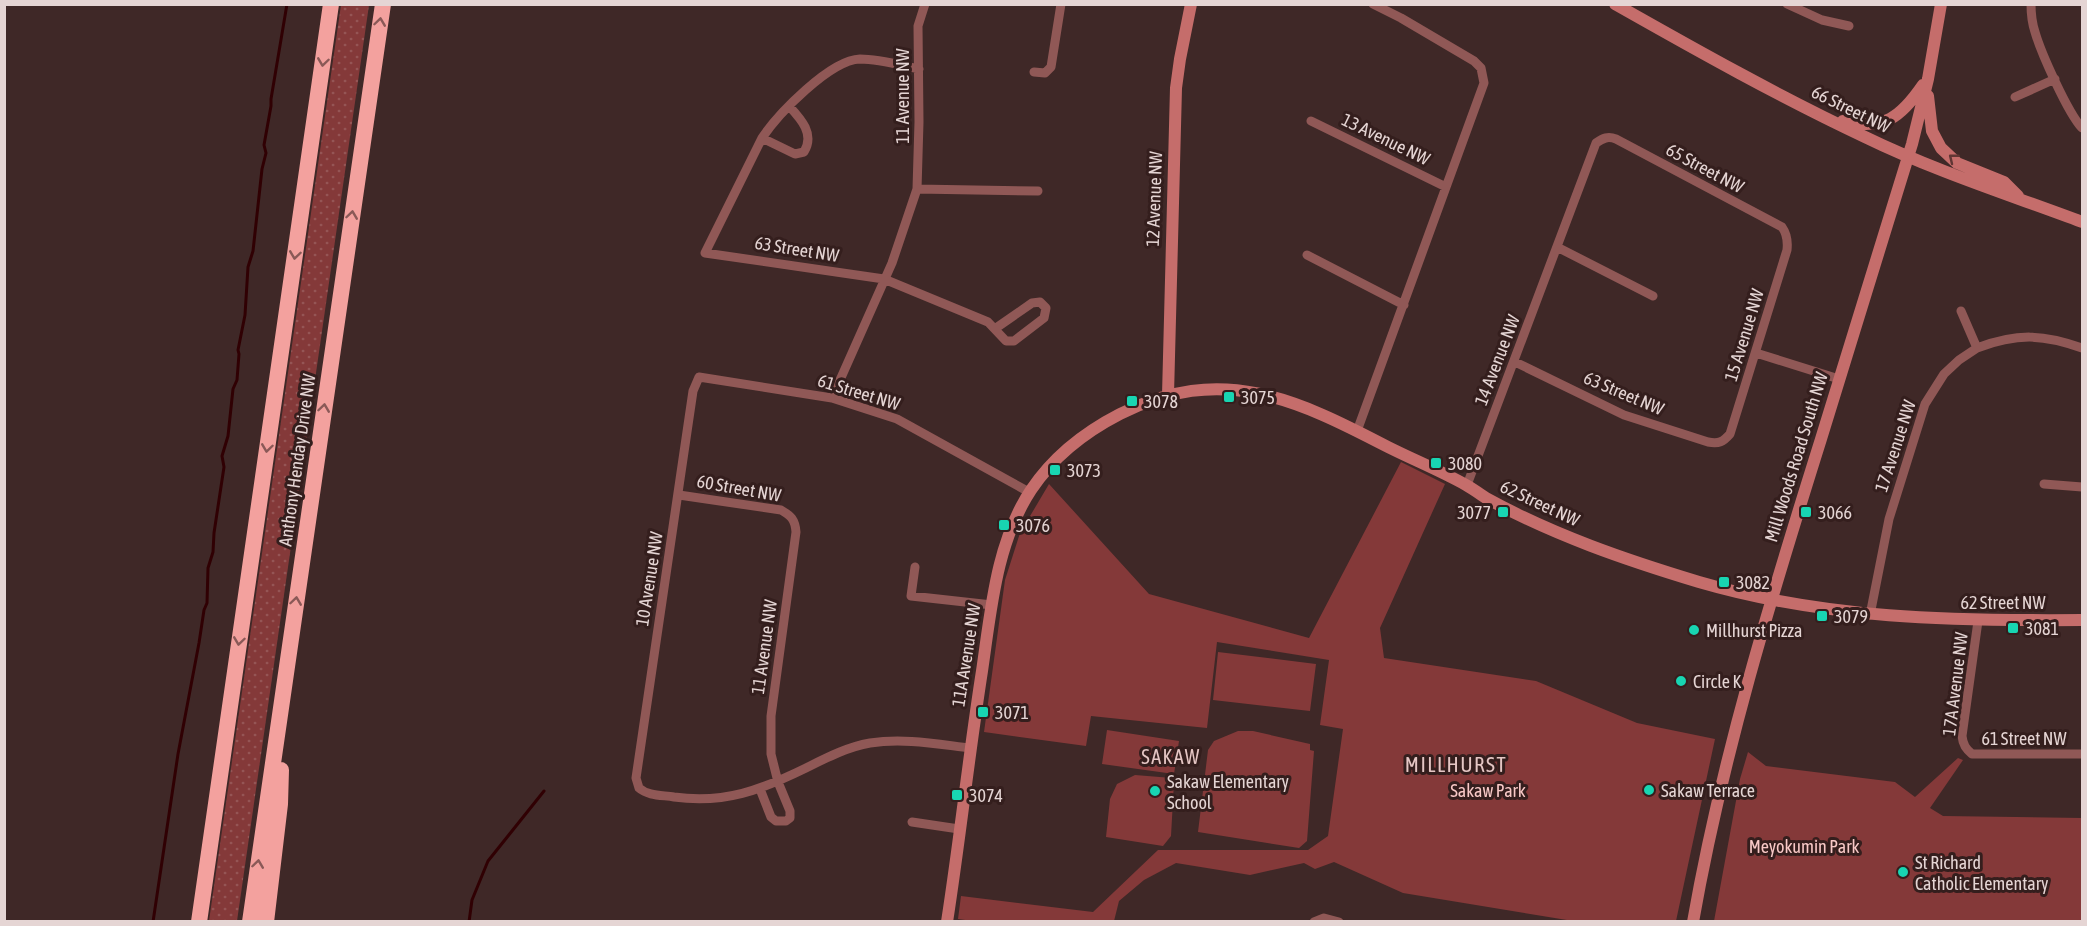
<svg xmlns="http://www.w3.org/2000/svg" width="2087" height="926" font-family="'Asap Condensed',sans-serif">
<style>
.grass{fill:url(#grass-dots)}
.park{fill:#843939}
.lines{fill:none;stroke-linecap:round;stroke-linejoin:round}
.stream{stroke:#300003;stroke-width:3}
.street{stroke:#905856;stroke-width:9}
.secondary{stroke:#c56d6b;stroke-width:12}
.highway{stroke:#f3a19e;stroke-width:16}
.oneway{stroke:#8a5957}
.oneway2{stroke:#603634}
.poi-dot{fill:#18d5b2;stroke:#341e1d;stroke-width:2}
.labels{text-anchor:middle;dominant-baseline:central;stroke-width:6;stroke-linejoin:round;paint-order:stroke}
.street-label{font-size:18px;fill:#e5d5d4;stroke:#341e1d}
.poi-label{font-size:18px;fill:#e5d5d4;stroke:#341e1d;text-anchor:start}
.park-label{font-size:18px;fill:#f9c9c7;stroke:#341e1d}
.neighbourhood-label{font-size:20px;letter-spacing:1.5px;fill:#e5c6c4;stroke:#341e1d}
.quarter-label{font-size:21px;letter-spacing:1.5px;fill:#e5c6c4;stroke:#341e1d}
</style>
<defs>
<pattern id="grass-dots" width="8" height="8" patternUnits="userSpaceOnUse" patternTransform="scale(1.5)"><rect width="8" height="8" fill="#843939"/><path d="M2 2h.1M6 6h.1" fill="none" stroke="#955555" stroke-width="1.8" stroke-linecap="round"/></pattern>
</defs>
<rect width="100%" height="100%" fill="#3f2827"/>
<path class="grass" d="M341 5H369L237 921H209Z"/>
<path class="park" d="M1401 462 1445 484 1380 628 1384 658 1536 681 1637 723 1715 739 1676 921H1573L1403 893 1334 862 1315 869 1304 863 1250 875 1176 863 1144 880 1119 901 1114 921 979 922 958 919 961 896 1093 912 1158 850H1308L1328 836 1343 729 1320 725 1329 660 1217 642 1207 728 1091 716 1086 746 984 732 1005 580 1020 533 1049 484 1149 594 1309 638Z
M1218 652 1316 664 1310 711 1213 700Z
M1107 730 1179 741 1174 774 1102 764Z
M1238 731H1253L1310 744V750L1314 751 1307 841 1299 848 1198 832 1208 750 1214 741Z
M1748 752 1766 766 1895 782 1915 797 1958 758 1963 760 1930 808 1943 816 2082 818V921H1714L1740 779Z
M1135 775 1172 778 1174 782 1171 836 1163 846 1106 837 1110 799 1117 784Z"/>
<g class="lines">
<path class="stream" d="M153 922 178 754 199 643 204 610 207 603 208 568 213 552 214 533 224 467 222 456 228 436 233 389 237 380 239 354 238 350 245 315 248 267 253 251 262 169 266 153 264 145 271 106V99L287 4
M469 922 472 900 488 861 544 791"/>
<path class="street" d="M1787 4 1822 20 1849 26
M2031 4C2031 14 2032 23 2035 32 2041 53 2068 113 2082 128
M919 69C900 65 879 59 860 59 830 60 778 114 762 138L705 253 884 279 988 322 1006 341H1014L1044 318 1046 308 1040 302 1032 303 996 328
M1034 72 1045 73 1051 67 1061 4
M2015 97 2055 79
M1311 121 1446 187
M762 138 795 154 804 152C815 134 801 119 789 106
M917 189 1038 191
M1557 247 1653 296
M1307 255 1404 305
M1977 348C2017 333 2043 334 2082 348
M1756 353 1839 379
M832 398 892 263 917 189 919 122 918 26 925 4
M1357 431 1484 83 1481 68 1474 61 1401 18 1373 4
M2044 484 2082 487
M1467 485 1596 143C1603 138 1608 136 1616 139L1782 227C1787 234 1788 241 1787 250L1730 434C1723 442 1719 444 1708 442L1624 415 1515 362
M679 495 781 510C791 516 795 519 796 532L771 716V754L778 782 790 811V818L786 821H776L771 817 760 789
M915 567 911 596 992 605
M1870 615 1889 519 1925 404 1944 374 1959 360 1977 348 1961 311
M1978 621 1962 736C1963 745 1966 749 1972 754H2082
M970 748C936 744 904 738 870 743 847 747 826 758 806 768 761 790 725 804 674 797 662 795 648 796 639 788L636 778 693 391 699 377 832 398 897 419 1029 492
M912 822 959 829
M1314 922 1324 918 1339 922"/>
<path class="secondary" d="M1615 4C1698 51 1780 97 1865 137 1935 171 2010 195 2082 222
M1928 96 1932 131 1941 148 1957 163 2004 182 2018 196
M1843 121C1884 131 1901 117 1923 85
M1168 395 1176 88 1180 59 1191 4
M947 922C960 838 969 754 982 671 991 610 996 543 1031 490 1053 457 1085 432 1120 414 1221 363 1296 399 1388 447 1414 460 1441 471 1466 485 1473 489 1480 494 1486 498 1553 535 1626 560 1699 582 1826 619 1951 621 2082 620
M1693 922C1722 757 1771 598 1821 439 1851 341 1882 242 1912 144L1928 79 1941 4"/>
<path class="highway" d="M199 922 331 4
M250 922 383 4
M266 922 280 804 281 770"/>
</g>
<defs><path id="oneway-chevron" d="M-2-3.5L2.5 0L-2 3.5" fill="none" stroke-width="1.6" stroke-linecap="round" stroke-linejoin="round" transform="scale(1.5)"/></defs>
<g class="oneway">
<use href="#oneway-chevron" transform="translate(380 22) rotate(-82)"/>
<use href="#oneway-chevron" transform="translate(323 62) rotate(98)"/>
<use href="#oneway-chevron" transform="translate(352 215) rotate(-82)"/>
<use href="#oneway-chevron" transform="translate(295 255) rotate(98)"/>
<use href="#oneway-chevron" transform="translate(324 408) rotate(-82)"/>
<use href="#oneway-chevron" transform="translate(267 448) rotate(98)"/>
<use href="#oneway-chevron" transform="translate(296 601) rotate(-82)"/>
<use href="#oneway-chevron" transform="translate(239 641) rotate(98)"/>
<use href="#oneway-chevron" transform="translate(258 864) rotate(-82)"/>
</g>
<use class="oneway2" href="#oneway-chevron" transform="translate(1953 158) rotate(-141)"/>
<g class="poi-dot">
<rect x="1223" y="391" width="12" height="12" rx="3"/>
<rect x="1126" y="395" width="12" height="12" rx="3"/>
<rect x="1430" y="457" width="12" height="12" rx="3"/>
<rect x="1049" y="464" width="12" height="12" rx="3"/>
<rect x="1497" y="506" width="12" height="12" rx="3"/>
<rect x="1800" y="506" width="12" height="12" rx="3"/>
<rect x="998" y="519" width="12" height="12" rx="3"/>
<rect x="1718" y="576" width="12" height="12" rx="3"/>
<rect x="1816" y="610" width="12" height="12" rx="3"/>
<rect x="2007" y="622" width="12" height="12" rx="3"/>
<circle cx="1694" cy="630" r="6"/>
<circle cx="1681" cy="681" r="6"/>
<rect x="977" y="706" width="12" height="12" rx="3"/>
<circle cx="1649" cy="790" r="6"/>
<circle cx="1155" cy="791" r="6"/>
<rect x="951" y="789" width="12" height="12" rx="3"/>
<circle cx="1903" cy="872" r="6"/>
</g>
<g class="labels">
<g class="street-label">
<text transform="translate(902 96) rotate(-90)">11 Avenue NW</text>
<text transform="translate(1851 109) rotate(26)">66 Street NW</text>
<text transform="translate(1386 139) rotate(26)">13 Avenue NW</text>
<text transform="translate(1705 168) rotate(28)">65 Street NW</text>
<text transform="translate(1154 199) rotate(-88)">12 Avenue NW</text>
<text transform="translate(797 249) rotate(9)">63 Street NW</text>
<text transform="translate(1744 335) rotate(-73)">15 Avenue NW</text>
<text transform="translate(1497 360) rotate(-69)">14 Avenue NW</text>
<text transform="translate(859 392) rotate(17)">61 Street NW</text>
<text transform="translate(1624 393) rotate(23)">63 Street NW</text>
<text transform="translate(1895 446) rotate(-72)">17 Avenue NW</text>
<text transform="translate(1796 457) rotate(-73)">Mill Woods Road South NW</text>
<text transform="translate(297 460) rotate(-82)">Anthony Henday Drive NW</text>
<text transform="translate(739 488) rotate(10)">60 Street NW</text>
<text transform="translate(1540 503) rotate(25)">62 Street NW</text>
<text transform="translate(649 579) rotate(-81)">10 Avenue NW</text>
<text x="2003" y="602">62 Street NW</text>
<text transform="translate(764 647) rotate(-82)">11 Avenue NW</text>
<text transform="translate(966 655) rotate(-81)">11A Avenue NW</text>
<text transform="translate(1955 684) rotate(-83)">17A Avenue NW</text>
<text x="2024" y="738">61 Street NW</text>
</g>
<g class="poi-label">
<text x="1241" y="397">3075</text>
<text x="1144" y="401">3078</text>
<text x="1448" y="463">3080</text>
<text x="1067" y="470">3073</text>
<text x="1491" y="512" text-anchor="end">3077</text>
<text x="1818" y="512">3066</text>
<text x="1016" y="525">3076</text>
<text x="1736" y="582">3082</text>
<text x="1834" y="616">3079</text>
<text x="2025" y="628">3081</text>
<text x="1706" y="630">Millhurst Pizza</text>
<text x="1693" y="681">Circle K</text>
<text x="995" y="712">3071</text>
<text x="1167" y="781">Sakaw Elementary<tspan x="1167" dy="21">School</tspan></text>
<text x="1661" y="790">Sakaw Terrace</text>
<text x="969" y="795">3074</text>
<text x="1915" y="862">St Richard<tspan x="1915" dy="21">Catholic Elementary</tspan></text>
</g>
<g class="park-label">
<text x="1488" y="790">Sakaw Park</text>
<text x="1804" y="846">Meyokumin Park</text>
</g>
<g class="neighbourhood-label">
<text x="1171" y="756">SAKAW</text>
</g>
<g class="quarter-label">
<text x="1456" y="764">MILLHURST</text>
</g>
</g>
<rect width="2087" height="926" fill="none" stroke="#e5d5d4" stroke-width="12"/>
</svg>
